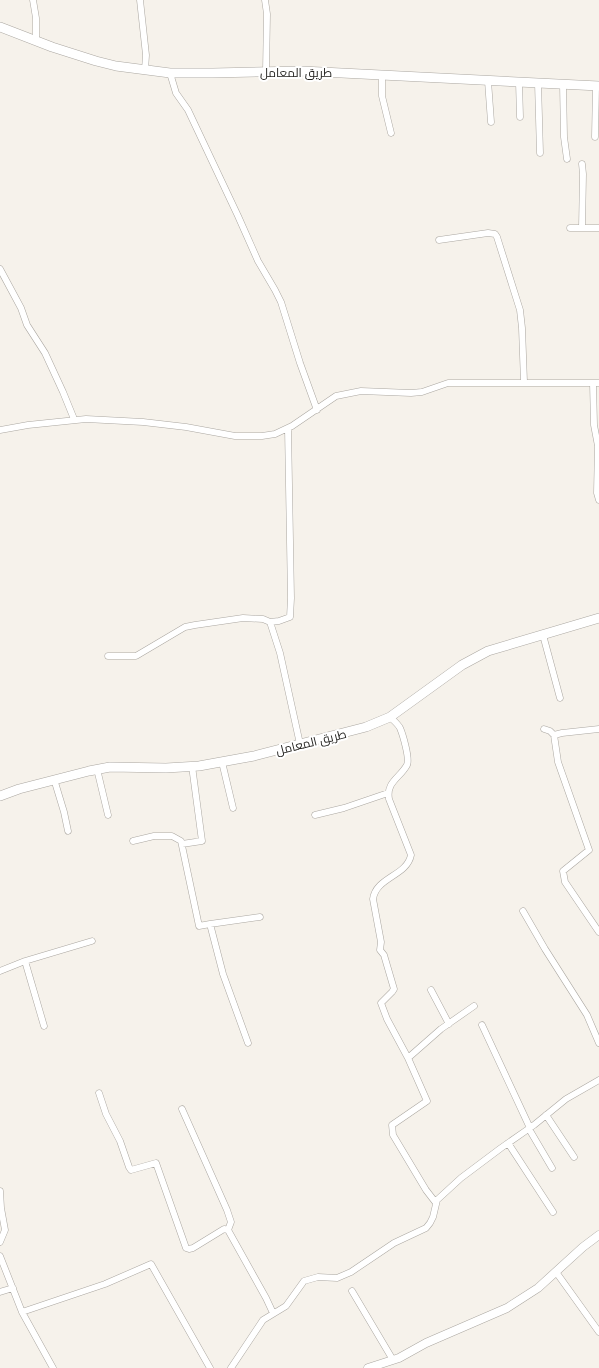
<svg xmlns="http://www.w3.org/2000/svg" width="599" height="1368" font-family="'IBM Plex Sans',Cairo,sans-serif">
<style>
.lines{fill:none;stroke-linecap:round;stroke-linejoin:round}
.minor-casing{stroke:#aba7a1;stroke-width:7}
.tertiary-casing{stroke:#aba7a1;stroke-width:9}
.secondary-casing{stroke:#aba7a1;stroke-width:10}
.minor{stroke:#fff;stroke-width:6}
.tertiary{stroke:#fff;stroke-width:8}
.secondary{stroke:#fff;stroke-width:9}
.labels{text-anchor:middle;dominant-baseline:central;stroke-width:4;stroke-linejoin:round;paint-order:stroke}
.street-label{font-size:12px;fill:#242320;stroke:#fff}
</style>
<rect width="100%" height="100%" fill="#f6f2eb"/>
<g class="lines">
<defs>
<path id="minor" d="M33 0 36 18V40
M140 0 146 55 145 70
M265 0 267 14 266 72
M170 73 176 93 188 110 238 216 258 261 275 290 281 302 300 363 317 410
M382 75V96L391 133
M488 81 491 122
M519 82 520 117
M538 83 540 153
M563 84 564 137 567 159
M595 137 596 86
M570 228H599
M582 228 583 174 582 164
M439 240 488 233 495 234 497 237 520 310 522 328 524 382
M0 269 21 308 27 325 45 353 63 392 74 419
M593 383 594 425 598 446 597 493 599 500
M0 430 28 425 86 419 143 422 186 427 235 436H262L275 434 292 426 336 396 361 391 411 393 422 392 448 383H599
M270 622 280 653 300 744
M543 635 560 698
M108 656H136L185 627 195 625 243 618 263 619 270 622 279 621 290 617 291 598 288 428
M390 717C393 720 398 724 400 728 403 735 410 759 407 765 400 778 386 782 389 799L411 855C407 876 376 877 373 899L381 942 380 950 384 955 394 989 392 992 381 1003 387 1019 408 1058
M544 729 550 731 554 735 558 762 589 850 563 871 565 882 599 932
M554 735 562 733 599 729
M222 762 233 808
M97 769 108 815
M54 779 64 812 68 831
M315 815 344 808 388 793
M133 841 154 836H172L181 841 199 926 210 924 223 974 248 1043
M182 844 202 841 192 766
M523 911 545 949 587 1015 599 1043
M210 924 260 917
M25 961 92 941
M0 971 25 961 44 1026
M431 990 449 1024
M482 1025 530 1128
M99 1093 106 1114 120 1141 129 1167 131 1170 156 1163 186 1248 189 1249 193 1248 224 1229 228 1230 266 1298 273 1313
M182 1109 227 1210 231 1222 228 1230
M546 1115 574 1157
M529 1129 552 1168
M508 1143 553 1212
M0 1191 1 1208 5 1230 0 1242
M436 1203 426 1190 393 1135 392 1125 427 1101 408 1058 441 1029 474 1006
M0 1256 22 1312 53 1368
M556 1272 599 1332
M352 1291 393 1360
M0 1292 13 1288
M22 1312 105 1284 151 1264 210 1368
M231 1368 263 1320 286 1306 304 1281 318 1277 337 1278 351 1272 394 1243 426 1228 430 1223 433 1217 437 1200 461 1178 501 1148 534 1125 566 1099 599 1080"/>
<path id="tertiary" d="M368 1368 399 1358 426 1343 507 1308 538 1288 583 1247 599 1235"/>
<path id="secondary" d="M0 27 52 47 96 61 116 66 170 73H213L302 71 599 86
M0 796 19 789 89 771 110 767 166 768 199 766 254 756 366 727 390 717 462 665 488 651 599 618"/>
</defs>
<use href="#minor" class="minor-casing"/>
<use href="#tertiary" class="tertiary-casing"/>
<use href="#secondary" class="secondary-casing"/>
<use href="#minor" class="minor"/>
<use href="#tertiary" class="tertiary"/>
<use href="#secondary" class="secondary"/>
</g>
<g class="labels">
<g class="street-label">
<text x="296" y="72">طريق المعامل</text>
<text transform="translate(311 742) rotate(-14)">طريق المعامل</text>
</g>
</g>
</svg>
